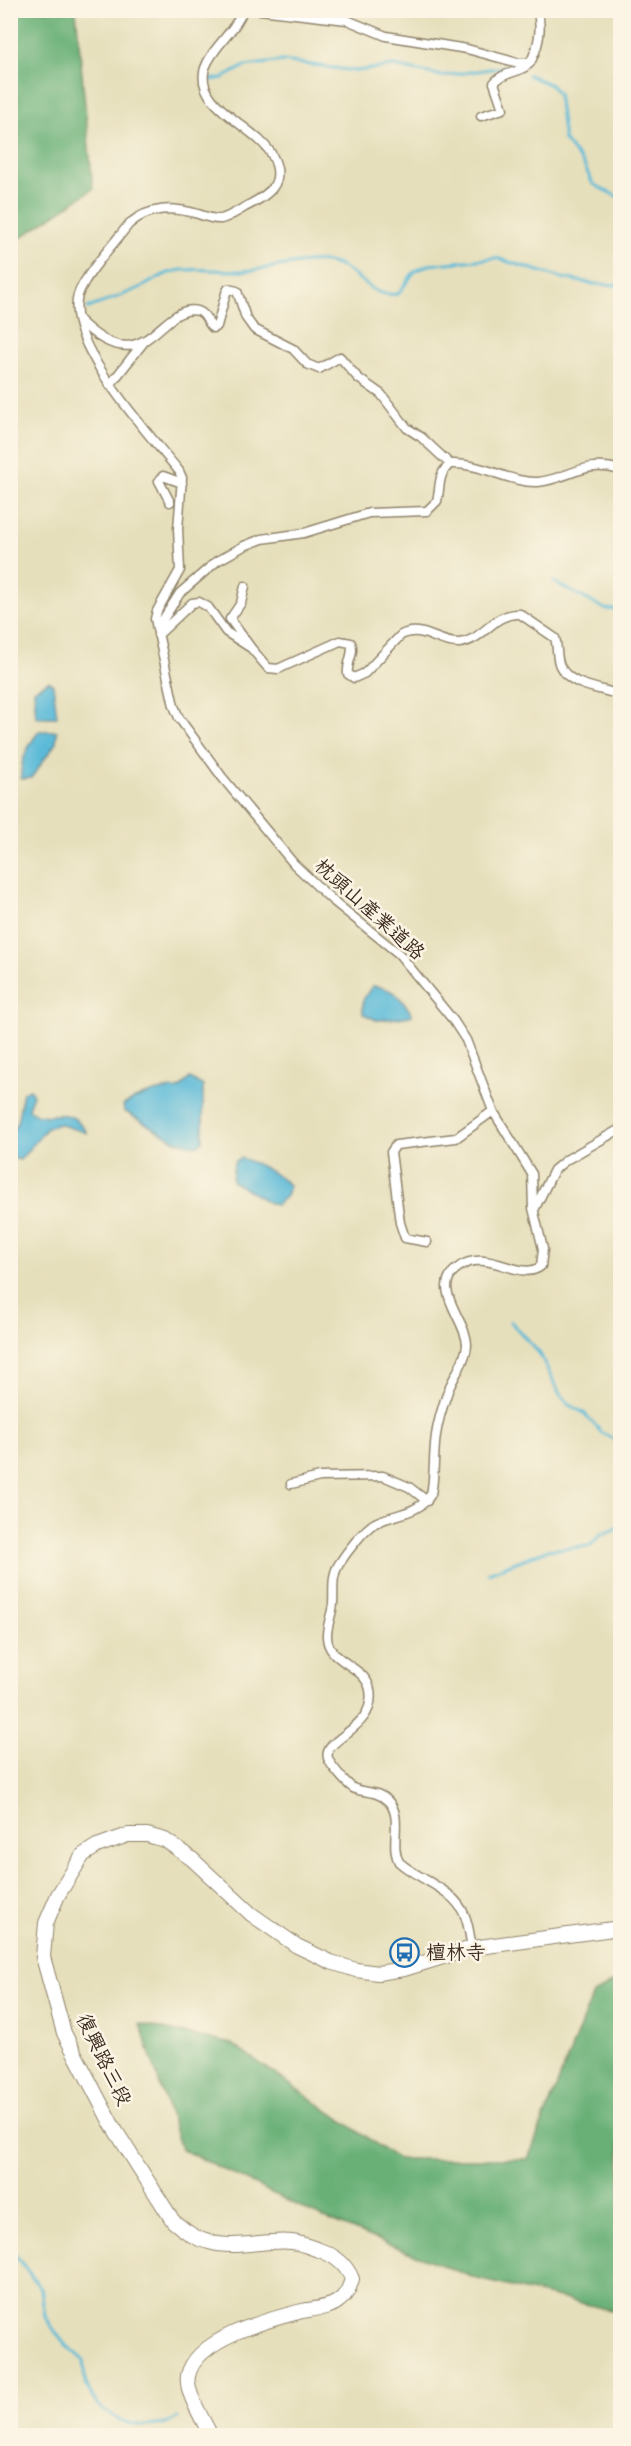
<svg xmlns="http://www.w3.org/2000/svg" width="631" height="2446" font-family="Mynerve,'LXGW WenKai TC',sans-serif">
<style>
.forest{fill:#69b077;stroke:#526d4a;stroke-width:1.5}
.water{fill:#5abad8;stroke:#4a727b;stroke-width:1.5}
.lines{fill:none;stroke-linecap:round;stroke-linejoin:round}
.stream{stroke:#5abad8;stroke-width:3}
.street-casing{stroke:#90846c;stroke-width:11}
.primary-casing{stroke:#90846c;stroke-width:16}
.street{stroke:#fff;stroke-width:8}
.primary{stroke:#fff;stroke-width:14}
.labels{text-anchor:middle;dominant-baseline:central;stroke-width:5;stroke-linejoin:round;paint-order:stroke}
.street-label{font-size:20px;fill:#3b2a1e;stroke:#fcf5e5}
.poi-label{font-size:20px;fill:#3b2a1e;stroke:#fcf5e5;text-anchor:start}
</style>
<rect width="100%" height="100%" fill="#fcf5e5"/>
<filter id="ink" filterUnits="userSpaceOnUse"><feTurbulence type="fractalNoise" baseFrequency=".0167" numOctaves="2"/><feDisplacementMap in="SourceGraphic" scale="12" xChannelSelector="R" yChannelSelector="G"/><feConvolveMatrix kernelMatrix="1 2 1 2 8 2 1 2 1" color-interpolation-filters="sRGB"/></filter>
<filter id="wash" filterUnits="userSpaceOnUse"><feTurbulence type="fractalNoise" baseFrequency=".008" numOctaves="4" result="noise"/><feDisplacementMap in="SourceGraphic" scale="24" xChannelSelector="R" yChannelSelector="G"/><feGaussianBlur stdDeviation="1.35" result="paint"/><feColorMatrix in="noise" values="0 0 0 0 0 0 0 0 0 0 0 0 0 0 0 0 0 1.4 0 .05"/><feComposite in="paint" operator="in"/></filter>
<g filter="url(#wash)">
<rect width="100%" height="100%" fill="#e6dfbb"/>
<path class="forest" d="M11 10 76 11 93 189 11 244Z
M620 1978V2312L477 2279 321 2217 181 2149 140 2024 232 2044 398 2159H528L593 1994Z"/>
<path class="water" d="M49 681 53 685 57 717H36L34 690Z
M39 731H57L56 743 31 778 21 779C20 760 28 746 39 731Z
M372 986C392 987 402 997 412 1015 408 1017 381 1020 377 1020 373 1019 367 1015 363 1014V1000Z
M190 1078 203 1086V1141L197 1146 176 1141 124 1111 123 1105C142 1095 158 1089 179 1089Z
M30 1089 33 1095 28 1108C46 1128 67 1098 87 1133L59 1124 47 1128 20 1160 11 1158V1132L17 1123 23 1092Z
M241 1158C260 1164 274 1172 289 1185L286 1196 276 1205 271 1204 232 1181 234 1162Z"/>
<g class="lines">
<path class="stream" d="M528 75 551 85 558 94 564 140 584 165 593 184 620 198
M210 80 223 78 245 66 283 61 356 71 394 66 443 76 504 67 513 70
M88 308C105 302 123 295 139 288 152 283 162 273 176 271 202 266 228 274 254 270 272 268 309 259 326 262 360 267 364 298 398 294L414 272 428 265 496 258 562 278 595 284 620 285
M554 582 605 609 620 610
M510 1321 540 1354 559 1393 569 1405 584 1413 602 1433 620 1442
M488 1573 547 1550 590 1546 600 1535 620 1527
M10 2248 41 2289 45 2317 62 2341 83 2360C84 2368 84 2377 86 2384 101 2421 143 2436 177 2418"/>
</g>
</g>
<g filter="url(#ink)">
<g class="lines">
<defs>
<path id="street" d="M243 10C235 32 213 46 205 68 193 106 257 127 272 155 287 183 269 195 245 207 238 211 229 217 221 219 213 220 205 216 198 214 173 207 150 206 129 224 116 241 84 276 78 295 64 343 149 434 179 471L182 478 178 529 180 570 157 611 155 619 174 706 179 718 222 777 294 864 332 900 399 954 453 1020 466 1040 493 1111 532 1174 533 1208 543 1249 541 1266C521 1283 487 1247 459 1267 428 1287 467 1320 467 1345 466 1361 453 1377 448 1391 443 1405 438 1421 436 1435 433 1455 435 1476 431 1494 420 1514 393 1514 375 1523 364 1529 346 1553 339 1564 331 1576 334 1590 333 1604 332 1614 327 1625 327 1635 326 1663 366 1665 370 1690 377 1729 322 1738 328 1758 330 1765 349 1787 355 1789 367 1793 378 1791 388 1801 404 1817 389 1844 399 1862 420 1881 454 1888 465 1916 469 1926 470 1938 472 1948
M260 10 347 20 386 36 467 49 518 63H530C538 48 543 28 537 10
M481 116 503 109 494 83C503 71 520 74 530 63
M78 319C146 388 160 301 198 311 206 313 207 323 213 328L217 326 226 293 228 289 237 291 246 318 254 329 293 349 307 364 319 369 340 357 358 378 381 394 407 428 421 437 450 464
M110 385 143 343
M170 502 159 481 163 476 182 483
M245 586 241 603 230 619 251 648
M157 629 180 593 217 561 244 546 262 539 304 533 369 513 427 511 437 501C441 486 437 475 450 464 480 462 512 484 538 482 569 479 584 459 620 470
M158 635 192 603 199 602 208 607 226 632 251 648 268 668 278 669 340 641 351 643C355 654 346 663 348 674L354 678 365 673 401 635C422 624 438 644 459 643 484 641 493 612 520 614L555 638C558 647 556 658 560 666 570 687 602 688 620 695
M534 1210 554 1170 566 1160 620 1129
M427 1242 405 1238 400 1223 391 1152 396 1145 456 1138 493 1111
M291 1484 320 1477 383 1476 409 1487 427 1501"/>
<path id="primary" d="M211 2436C204 2421 185 2392 188 2376 195 2338 271 2319 302 2311 313 2309 329 2308 337 2302 346 2296 349 2289 352 2279 346 2264 334 2255 319 2250 310 2247 301 2243 292 2242 265 2239 236 2250 209 2242 195 2239 184 2230 173 2221L112 2125 64 2033 43 1957 46 1923 58 1895 83 1855 97 1846 128 1835H147L165 1840 192 1859 251 1914 297 1946 331 1962 356 1970 378 1973 404 1969 472 1948 620 1928"/>
</defs>
<use href="#street" class="street-casing"/>
<use href="#primary" class="primary-casing"/>
<use href="#street" class="street"/>
<use href="#primary" class="primary"/>
</g>
</g>
<defs>
<symbol id="bus-ring" viewBox="-11 -11 22 22"><circle r="9.5" fill="#fcf5e5" stroke="#1f6fb2" stroke-width="1.5"/><path d="M-5-6H5V4H4V6H2V4H-2V6H-4V4H-5ZM-3.5-4V0h7V-4ZM-3.5 1.2v1.5H-2V1.2ZM2 1.2v1.5H3.5V1.2Z" fill="#1f6fb2"/></symbol>
</defs>
<g fill-rule="evenodd">
<use href="#bus-ring" x="388" y="1936" width="33" height="33"/>
</g>
<g class="labels">
<g class="street-label">
<text transform="translate(369 910) rotate(42)">枕頭山產業道路</text>
<text transform="translate(103 2060) rotate(64)">復興路三段</text>
</g>
<g class="poi-label">
<text x="426" y="1953">檀林寺</text>
</g>
</g>
<rect width="631" height="2446" fill="none" stroke="#fcf5e5" stroke-width="36"/>
</svg>
